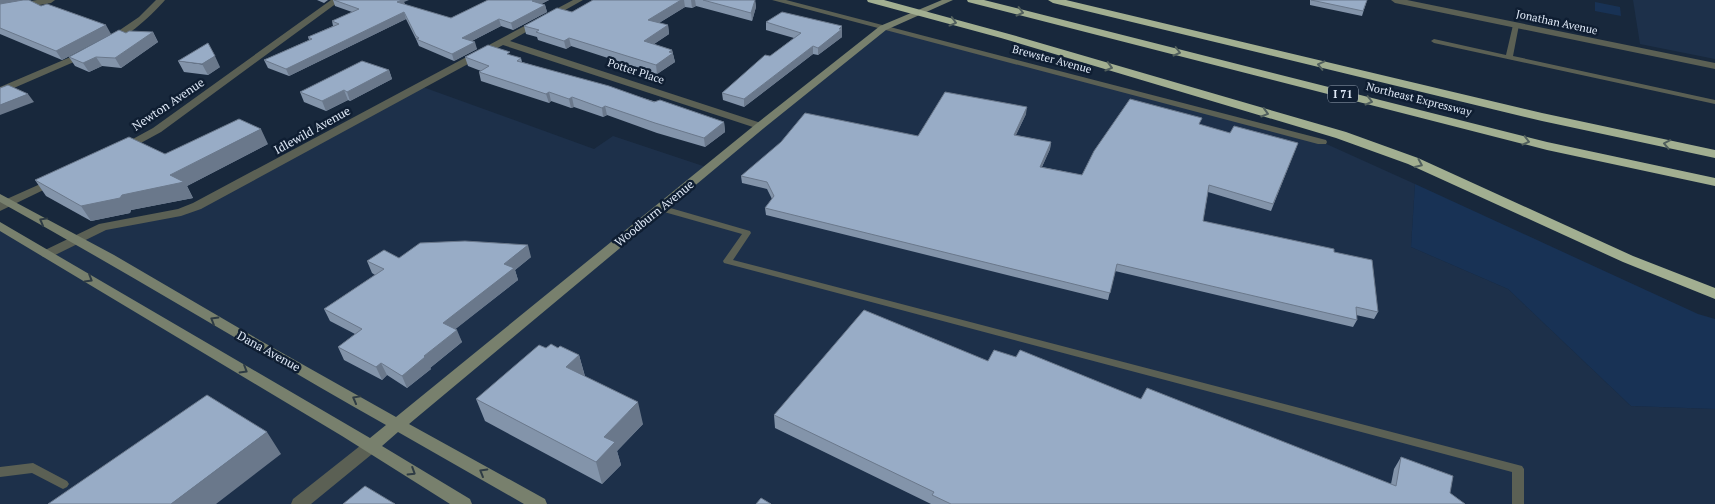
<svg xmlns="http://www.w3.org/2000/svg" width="1715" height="504" font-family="'PT Serif',serif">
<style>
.built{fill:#1d304a}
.green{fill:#183255}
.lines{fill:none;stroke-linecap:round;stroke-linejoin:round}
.lane{fill:#5b6054;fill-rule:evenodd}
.street{fill:#5b6054;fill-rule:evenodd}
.secondary{fill:#78806d;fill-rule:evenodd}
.highway{fill:#a2af91;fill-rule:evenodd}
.wall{fill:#8394aa}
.shaded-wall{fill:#6a788b}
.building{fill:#98acc6;stroke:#6a788b}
.oneway{stroke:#515f5d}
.oneway2{stroke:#2e3b44}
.labels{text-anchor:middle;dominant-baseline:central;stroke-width:5;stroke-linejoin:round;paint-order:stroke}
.far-street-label{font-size:11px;fill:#dfe9f7;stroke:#0f1e32}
.shield{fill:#0f1e32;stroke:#a1acbc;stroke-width:1}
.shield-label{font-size:11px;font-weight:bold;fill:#dfe9f7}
.street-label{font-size:12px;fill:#dfe9f7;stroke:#0f1e32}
</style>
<rect width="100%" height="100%" fill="#18283c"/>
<path class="built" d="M1633 0H1715V59L1640 44Z
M883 28 1322 142 1415 184 1411 247 1508 289 1631 406 1715 409V504H0V226L47 254 89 233 181 212 420 86 594 149 613 136 709 168Z"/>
<path class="green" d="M1595 2 1620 7 1621 16 1595 11Z
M1415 184 1698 314 1715 319V409L1631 406 1508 289 1411 247Z"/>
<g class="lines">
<path class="lane" d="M1516 23 1519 25 1513 56 1715 100V104L1434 43 1431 41 1434 39 1506 55 1513 25Z
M660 205 750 231 751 233 733 260 1522 466 1524 469V504H1512V472L724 263 723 261 742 234 657 210 656 208Z
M33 463 67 481 69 484 67 487 63 489 59 487 32 473 0 477V467Z"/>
<path class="street" d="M37 0H55L51 3 0 12V6Z
M156 0H165C156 11 122 44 108 42V38L139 17Z
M331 0H341L161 132 128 150H120L119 148 120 146 153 128Z
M573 0H583L510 41 764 124 765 126 760 129 756 128 503 45 201 209 181 216 106 230 51 257H43L41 254 43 251 99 224 178 209 193 203Z
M772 0H786L1326 140 1327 142 1326 144H1318Z
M1391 0H1407L1715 63V69L1395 3Z
M87 50 90 51V55L0 94V87Z
M56 177 60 178 62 180 60 182 0 211V202Z
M371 440 377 442 379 446 377 450 311 504H291L293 499 365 442Z"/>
<path class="secondary" d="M942 0H953L886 30 764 128 409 424 545 499 547 504H524L398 432 382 446 470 499 472 504H450L342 436 0 231V222L370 438 386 425C257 352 130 274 0 202V194L114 255 261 341 396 417 756 124 880 26Z"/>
<path class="highway" d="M867 0H884L1009 34 1346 132 1418 158 1633 256 1715 288V299L1623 262 1408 164 1336 138 1001 38 868 2Z
M967 0H984L1547 142 1715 178V186L1547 150 968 2Z
M1048 0H1066L1542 113 1715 150V158L1542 121 1053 3Z"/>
</g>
<path class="wall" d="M0 0 111 34 62 60 0 34Z
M317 0H328L324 3Z
M333 0 404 2 405 5 451 18 488 0H549L541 4 545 5 547 12 513 30 501 26 472 41 477 49 454 61 419 46 416 39 406 19 289 76 268 68 264 60 309 40 308 37 333 26 332 21 352 12 335 6Z
M593 0H755L756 7 752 21 696 6 692 8 685 7 659 23 668 25 669 34 654 44 672 50 675 62 657 74 571 46 566 49 538 40 537 37 526 34 524 26 572 12Z
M1310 0H1367L1362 16 1310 5Z
M766 22 842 26V37L818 55 813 54 744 107 723 100 722 93 794 38 766 30Z
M153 32 158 42 121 68 102 66 89 72 75 66 69 57 126 33Z
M511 56 521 58 522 62 724 122 725 132 705 147 657 133 607 115 603 117 574 107 571 108 551 101 549 103 481 81 479 72 481 71 468 66 465 57Z
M178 61 220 67 208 75 184 72Z
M389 70 392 79 350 101 348 100 326 111 304 102 300 92Z
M1026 114 1016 135 1051 142 1050 149 1042 167 1082 175 1200 125 1230 133 1298 143 1271 211 1208 192 1203 221 1334 252 1378 312 1374 319 1356 315 1357 320 1353 327 1115 271 1108 300 766 215 765 208 772 199 767 189 742 183 741 176 918 136Z
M268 144 187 186 193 198 131 210 130 213 91 221 46 196 35 180 165 154Z
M531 257 515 270 518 280 455 329 462 342 430 368 431 369 407 388 387 375 382 380 344 360 338 347 355 334 330 321 324 309 375 275 372 273 367 261Z
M558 348 579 355 585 376 643 424 617 451 621 465 602 484 485 421 476 399Z
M988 361 1141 399 1391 484 1394 469 1401 457 1465 504H931L775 428 774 415Z"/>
<path class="shaded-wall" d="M0 0H25L0 4Z
M398 0H409L404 2 406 6 397 2Z
M534 0H549L534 8 532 1Z
M681 0H684L685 7 649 29 648 20Z
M691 0H695L696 6 692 8Z
M755 0 756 7 752 21 751 13Z
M545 5 547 12 513 30 511 23Z
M404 12 406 19 289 76 286 69Z
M499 19 501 26 464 45 462 38Z
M106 25 111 34 62 60 56 51Z
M668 25 669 34 645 50 644 41Z
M842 26V37L818 55V48Z
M153 32 158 42 121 68 115 58Z
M569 38 571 46 566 49 564 41Z
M475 42 477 49 454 61 452 54Z
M813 46V54L744 107V99Z
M672 50 675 62 657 74 656 65 669 52Z
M215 56 220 67 208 75 202 64Z
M96 57 102 66 89 72 83 63Z
M389 70 392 79 350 101 347 92Z
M344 90 348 100 326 111 322 101Z
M549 92 551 101 549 103 546 94Z
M28 94 34 102 0 115V105Z
M572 97 574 107 571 108 569 99Z
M605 106 607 115 603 117 602 108Z
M1027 107 1026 114 1013 141 1014 135Z
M724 122 725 132 705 147 704 138Z
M261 129 268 144 187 186 193 198 131 210 130 213 91 221 81 206 122 195 170 175Z
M1051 142 1050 149 1039 173 1040 167Z
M528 245 531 257 515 270 518 280 448 335 443 323 504 264Z
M457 330 462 342 430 368 431 369 407 388 402 376 424 356Z
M579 355 585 377 566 367Z
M381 363 387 375 382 380 376 367Z
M638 402 643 424 617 451 621 465 602 484 596 462 604 437Z
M267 432 281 454 216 504H171Z"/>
<path class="building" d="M23 0H29L41 6 47 4 106 25 56 51 0 28V4Z
M334 0H402L397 2 451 18 488 0H534L532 1 545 5 511 23 499 19 462 38 475 42 452 54 416 39 419 38 416 36 404 12 286 69 264 60 312 39 308 37 339 24 332 21 359 9Z
M593 0H681L648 20 668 25 644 41 672 50 669 52 673 53 656 65 569 38 564 41 536 32 539 30 524 26 557 8 572 12Z
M703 0H755L751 13Z
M1311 0H1367L1363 11Z
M782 12 842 26 839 29H842L818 48 813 46 744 99 722 93 765 55 770 56 801 33 766 22Z
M119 30 126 33 129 31 153 32 115 58 96 57 83 63 69 57Z
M208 43 215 56 202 64 178 61Z
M488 45 510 52 507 54 521 58 517 61 609 86 654 102 660 100 724 122 704 138 655 123 605 106 602 108 572 97 569 99 549 92 546 94 479 72 489 66 465 57Z
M362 61 389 70 347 92 344 90 322 101 300 92Z
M8 85 28 94 0 105V88Z
M945 92 1027 107 1014 135 1051 142 1040 167 1082 175 1094 151 1130 99 1202 118 1199 124 1230 133 1234 126 1298 143 1273 204 1209 185 1203 221 1334 249V252L1372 260 1378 312 1356 307 1357 320 1117 264 1110 293 765 208 774 196 767 182 741 176 781 142 805 113 918 136Z
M239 119 261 129 170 175 184 182 122 195 120 198 81 206 35 180 129 137 165 154Z
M465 241 528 245 504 264 514 268 443 323 457 330 424 356 425 357 402 376 381 363 376 367 338 347 362 329 324 309 384 269 367 261 384 250 399 258 420 243Z
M864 310 988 361 994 350 1016 357 1020 350 1141 399 1147 388 1396 486 1401 457 1453 476 1450 493 1465 504H951L932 495 934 492 774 415Z
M551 344 558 348 560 346 579 355 566 367 638 402 604 437 615 442 596 462 476 399 539 345 546 348Z
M207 395 267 432 171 504H48Z
M365 486 395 504H343Z
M761 498 771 504H756Z"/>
<defs><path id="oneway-chevron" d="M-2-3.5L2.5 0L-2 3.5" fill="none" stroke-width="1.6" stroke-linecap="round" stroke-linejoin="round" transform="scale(1.25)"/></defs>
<g class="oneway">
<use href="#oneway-chevron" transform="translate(1020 12) rotate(14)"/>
<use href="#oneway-chevron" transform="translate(953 22) rotate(15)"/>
<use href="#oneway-chevron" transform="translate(1177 52) rotate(14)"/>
<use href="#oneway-chevron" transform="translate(1321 65) rotate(-167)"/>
<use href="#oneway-chevron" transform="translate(1109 67) rotate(16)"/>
<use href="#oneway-chevron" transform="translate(1369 101) rotate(14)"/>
<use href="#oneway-chevron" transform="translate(1265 113) rotate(16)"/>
<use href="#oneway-chevron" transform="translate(1526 141) rotate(14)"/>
<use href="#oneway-chevron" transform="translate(1667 144) rotate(-169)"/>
<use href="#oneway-chevron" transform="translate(1419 164) rotate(24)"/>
</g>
<g class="oneway2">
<use href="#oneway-chevron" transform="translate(43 221) rotate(-151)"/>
<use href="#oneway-chevron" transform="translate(89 279) rotate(31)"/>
<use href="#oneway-chevron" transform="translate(214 320) rotate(-149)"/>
<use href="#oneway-chevron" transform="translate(244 370) rotate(31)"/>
<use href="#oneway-chevron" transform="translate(356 399) rotate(-151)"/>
<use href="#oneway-chevron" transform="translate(412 472) rotate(32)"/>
<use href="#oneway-chevron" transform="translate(483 472) rotate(-150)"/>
</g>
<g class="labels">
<g class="far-street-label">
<text transform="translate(1557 22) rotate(12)">Jonathan Avenue</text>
<text transform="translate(1052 59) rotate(15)">Brewster Avenue</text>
<text transform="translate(636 71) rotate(18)">Potter Place</text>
<text transform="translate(1419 99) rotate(14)">Northeast Expressway</text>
</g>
<rect class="shield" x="1328" y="85.5" width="30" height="17" rx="4"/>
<g class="shield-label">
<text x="1343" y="94">I 71</text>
</g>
<g class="street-label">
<text transform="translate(168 104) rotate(-34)">Newton Avenue</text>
<text transform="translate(312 130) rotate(-29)">Idlewild Avenue</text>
<text transform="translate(654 213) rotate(-39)">Woodburn Avenue</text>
<text transform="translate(269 351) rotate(29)">Dana Avenue</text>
</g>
</g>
</svg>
